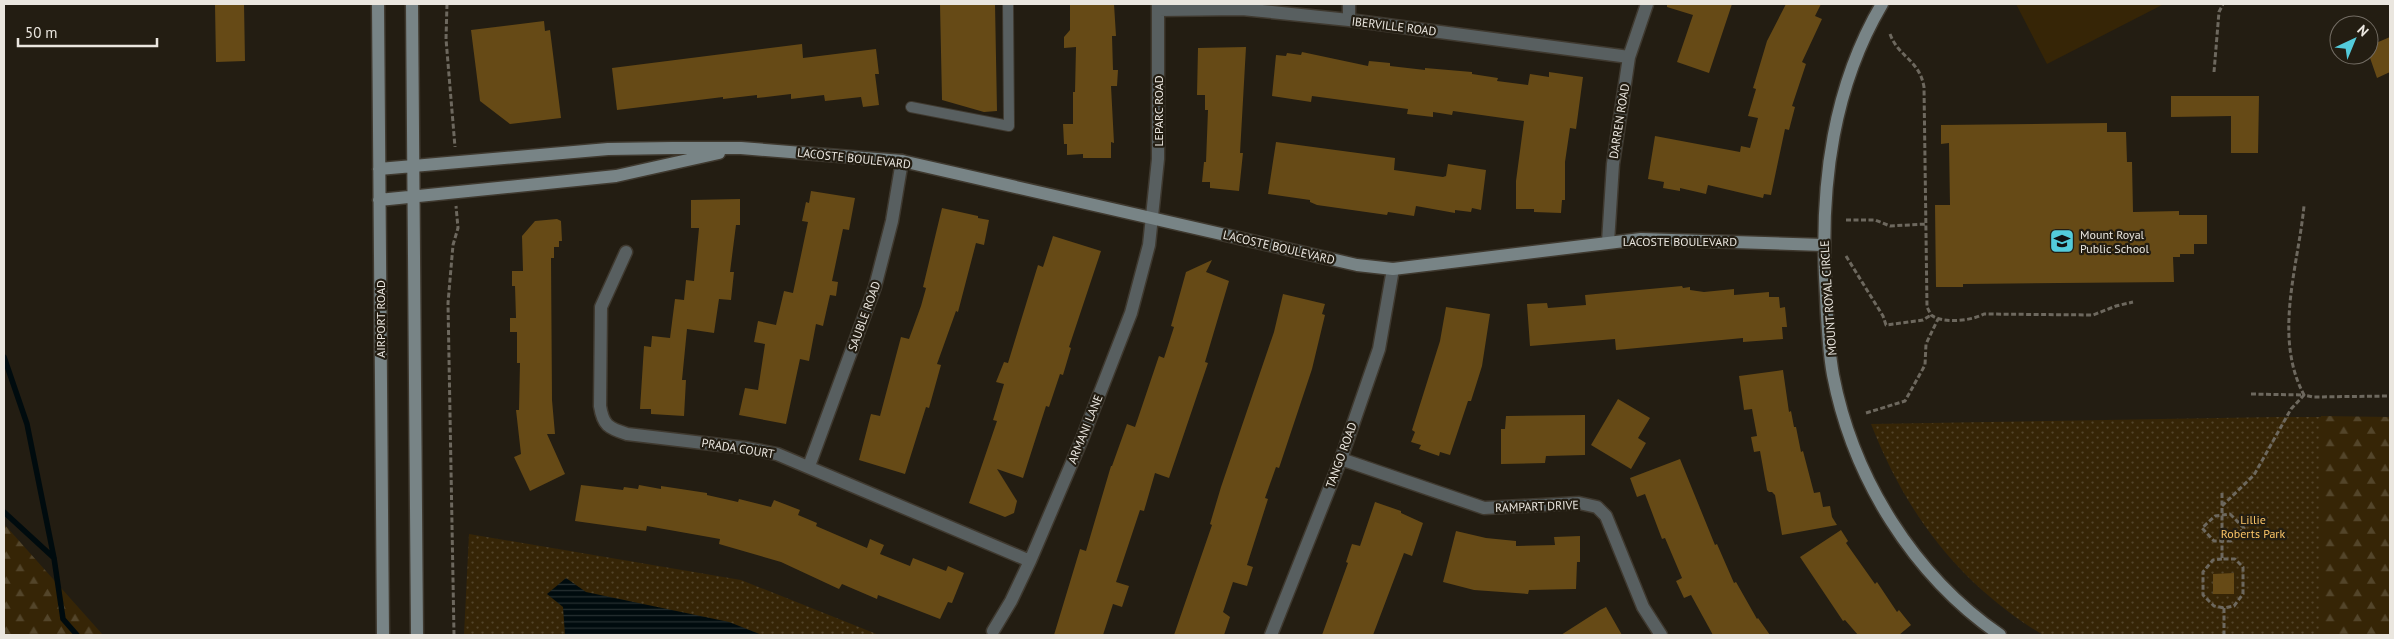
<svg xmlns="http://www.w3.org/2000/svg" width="2394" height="639" font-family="'PT Sans',sans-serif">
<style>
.green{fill:url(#green-dots)}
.forest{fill:url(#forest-firs)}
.pitch{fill:#362506}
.water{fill:url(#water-rules)}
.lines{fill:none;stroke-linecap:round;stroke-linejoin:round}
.stream{stroke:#000b0e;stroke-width:5.5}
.building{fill:#664a16}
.lane-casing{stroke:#3f392f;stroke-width:12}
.street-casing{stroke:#3f392f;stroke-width:15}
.secondary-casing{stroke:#3f392f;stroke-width:15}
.path{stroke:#6d685e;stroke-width:3;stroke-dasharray:5 2.5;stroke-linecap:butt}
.lane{stroke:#585f60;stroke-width:10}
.street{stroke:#585f60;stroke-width:12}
.secondary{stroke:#788486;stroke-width:12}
.labels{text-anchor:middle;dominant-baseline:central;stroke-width:4.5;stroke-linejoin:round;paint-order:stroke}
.street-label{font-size:12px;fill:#eae6df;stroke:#231d12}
.poi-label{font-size:12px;fill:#eae6df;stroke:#231d12;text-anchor:start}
.park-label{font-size:12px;fill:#fac467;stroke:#231d12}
</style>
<defs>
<pattern id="green-dots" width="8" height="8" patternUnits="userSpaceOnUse" patternTransform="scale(1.25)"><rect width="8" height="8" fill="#362506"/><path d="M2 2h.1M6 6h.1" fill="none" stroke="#53452a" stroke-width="1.8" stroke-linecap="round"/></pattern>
<pattern id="forest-firs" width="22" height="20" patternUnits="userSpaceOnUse" patternTransform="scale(1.25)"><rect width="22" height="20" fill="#362506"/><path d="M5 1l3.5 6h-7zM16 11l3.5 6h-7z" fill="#53452a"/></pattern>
<pattern id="water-rules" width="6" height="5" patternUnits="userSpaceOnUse" patternTransform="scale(1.25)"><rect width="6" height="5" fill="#000b0e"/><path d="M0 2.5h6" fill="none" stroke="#252f31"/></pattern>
</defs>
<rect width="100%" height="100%" fill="#231d12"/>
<path class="green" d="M2277 417H2390V635H2043C1959 584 1907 515 1871 424Z
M469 534 741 580 879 635H464Z"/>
<path class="forest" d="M2321 416 2390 417V635H2321Z
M4 524 103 635H4Z"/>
<path class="pitch" d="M2016 4H2164L2047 64Z"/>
<path class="water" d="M566 578 586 592 729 622 762 635H565L563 607 547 594Z"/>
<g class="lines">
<path class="stream" d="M4 357 27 424 54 558 63 619 77 635
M4 512 54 558"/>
</g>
<path class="building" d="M244 4 245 61 216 62 215 5Z
M940 4H995L997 111 984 112 942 100Z
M1070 4H1114L1116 36H1112L1113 70H1118L1117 86H1111L1114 143 1111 142V158H1083V154L1067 155V144H1064L1063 124H1073V92H1075L1076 47 1064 48V37L1070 30Z
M1667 4H1732L1709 73 1677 62 1693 15 1667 7Z
M1786 4H1821L1815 16 1822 19 1802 62 1806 64 1792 106 1795 107 1789 130 1785 129 1771 195 1764 194 1763 198 1708 185 1706 194 1680 188V191L1663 188 1664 182 1648 179 1655 136 1740 152 1741 146 1750 148 1758 118 1748 116 1756 89 1753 88 1767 41Z
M544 21 545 31 550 30 561 118 510 124 480 101 471 30Z
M2390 37V72L2377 78 2369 55V46Z
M802 44 803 58 876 49 879 74H875L879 105 863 107 861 97 825 101 824 95 791 99V94L757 98V95L723 99V97L617 110 612 68Z
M1246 47 1240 153H1243L1239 191 1210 188V182H1202L1204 162H1206L1208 110H1205V95H1197L1198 48Z
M1302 52 1368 66 1369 61 1390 63V66L1425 70V68L1472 72V74L1498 78 1497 81 1528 85 1530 74 1549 77V72L1583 77 1576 129 1570 128 1565 162V200H1562L1561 213 1534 212V209H1516V181L1524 121 1453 111 1452 115 1433 112V117L1407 114 1408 109 1312 96 1311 102 1272 96 1276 55 1286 56 1287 53 1301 55Z
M2171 96H2259L2258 153H2231V116L2171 117Z
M2107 123V132H2126L2127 162H2132L2133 212 2179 211V215H2207V244H2194V254H2180V257H2173L2174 282 1963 284V287H1936L1935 205H1950L1949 143 1941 144V125Z
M1276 142 1395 158 1394 170 1443 177 1446 176 1448 164 1486 170 1481 210 1472 208 1471 212 1455 210V213L1416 206 1414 216 1388 212 1387 215 1317 205 1310 202V200L1268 194Z
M811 191 855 198 849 230 843 229 832 281 838 282 836 296 830 295 823 326 816 324 809 361 800 359 786 424 739 415 745 388 758 390 765 344 754 342 758 321 776 325 784 291 793 293 808 222 802 221 806 202 809 203Z
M740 199V225H736L730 272H734L731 300 719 299 714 333 687 329 682 380H686L684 416 651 414V409H640L644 346 651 347 652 336 670 338 675 299 684 300 686 280 694 281 699 228H691V200Z
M942 208 978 216V218L989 220 984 245 976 243 958 312 956 311 937 364 941 365 929 408 926 407 905 474 859 460 871 414 880 416 901 337 909 339 921 306 926 288 923 287Z
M557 219 561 221 562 241H559V247H554V258H551L552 400 555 434H547L565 474 530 491 514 457 521 454 516 410H519L520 363H517V332H510V318H516L515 286H512V271H523L522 236 535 221Z
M1053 236 1101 251 1069 347 1071 348 1063 375 1060 374 1049 407 1046 406 1023 478 997 469 1017 501 1014 513 1005 517 969 503 997 421 993 420 1004 384 996 382 1004 362 1008 363 1038 265 1043 267Z
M1212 260 1206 272 1229 281 1205 362 1208 363 1169 478 1155 473 1144 511 1140 510 1116 582 1129 586 1122 607 1113 604 1103 635H1054L1080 549 1086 551 1111 466H1112L1127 424 1135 427 1159 356 1164 358 1174 327 1171 326 1186 272Z
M1682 286 1683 288 1690 287V290L1704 292 1734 289V295L1769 292V297H1779L1780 308 1785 307 1787 327H1782L1783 339 1743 342V338L1616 350 1615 339 1530 346 1527 304 1547 303 1548 308 1586 305 1585 295Z
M1283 294 1325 304 1322 314 1325 315 1312 369 1279 468 1276 467 1265 498 1268 499 1247 565 1253 567 1247 586 1233 582 1223 612 1230 617 1224 635H1174L1212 525 1210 524 1221 487 1274 332Z
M1446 307 1490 314 1482 366 1471 401H1468L1450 455 1440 452 1439 456 1419 449 1421 445 1411 442 1415 432 1412 430 1440 341Z
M1783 370 1789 412 1791 411 1794 427H1796L1801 452 1803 451 1814 493 1820 492 1823 507 1830 506 1832 517 1837 525 1782 535 1775 495 1772 492H1769L1767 490 1760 451 1754 452 1751 437 1757 436 1752 409 1744 410 1739 376Z
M1618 399 1650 418 1638 438 1646 443 1631 469 1591 445Z
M1585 415V455L1546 456 1545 463 1501 464V429H1505L1506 416Z
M1680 459 1715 545 1717 544 1734 583 1736 582 1757 619 1758 618 1770 635H1713L1691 595 1684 598 1676 581 1682 578 1665 538 1662 539 1645 494 1637 497 1630 478Z
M581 485 623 490 624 487 638 489 639 485 661 489V486L707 493V495L738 502 739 499 771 507 774 500 800 510 798 515 817 523 816 526 867 548 870 539 884 545 880 554 910 566 913 558 946 571 948 566 964 573 952 603 948 602 940 619 878 595 877 599 842 584 839 589 781 562 719 544 720 539 647 526 646 531 575 521Z
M1375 502 1401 511V513L1423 523 1412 556 1404 553 1373 635H1322L1348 563 1346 562 1352 544 1360 546Z
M1841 530 1848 541 1846 543 1875 584 1877 582 1897 612 1899 610 1911 625 1899 635H1858L1845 620 1843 621 1800 557Z
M1456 531 1486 538 1516 541V546L1555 545 1554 537 1580 536V562H1577L1576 589 1529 590 1528 594 1474 590 1443 582Z
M2234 573V594H2213V574Z
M1606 607 1622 635H1561L1600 610Z"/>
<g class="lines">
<defs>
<path id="lane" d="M911 107 1009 126 1008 4"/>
<path id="street" d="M1158 10 1242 9 1349 20 1629 57
M1349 20V4
M1608 242 1613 164 1629 57 1647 4
M626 252 601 307 600 406C603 425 608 428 627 434L746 448 777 454 1030 561
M1341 459 1484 508 1579 503 1597 507 1606 516 1643 607 1661 635
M809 466 875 287 892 221 902 161
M993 631 1011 601 1030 561 1082 439 1131 313 1149 245 1158 159V4
M1271 635 1341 459 1379 349 1393 269"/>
<path id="secondary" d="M378 4 383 635
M412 4 417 635
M1882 4C1833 87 1821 182 1825 277 1827 310 1827 342 1833 375 1853 478 1913 575 2000 635
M379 169 608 149 672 148H741L902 161 1357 265 1393 269 1641 239 1823 245
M379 200 616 176 719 153"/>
</defs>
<use href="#lane" class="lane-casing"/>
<use href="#street" class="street-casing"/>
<use href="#secondary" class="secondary-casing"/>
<path class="path" d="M447 4 446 39 455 147
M1890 34C1899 58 1919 59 1924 87L1927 307 1931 315C1943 324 1971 321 1984 314L2093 315 2116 306 2133 302
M2214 72 2219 12 2223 4
M1846 220H1875L1890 226 1926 224
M1846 256 1883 316 1886 325 1923 320 1931 315
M2251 394 2304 395C2273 337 2298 267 2304 206
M1866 413 1905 401 1925 365 1926 344 1938 319
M2222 493V559H2235L2243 567V594L2234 606 2224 608V635
M2222 506 2254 475 2291 409 2304 395 2313 397 2390 396
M2230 514 2244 528 2231 541H2214L2202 528 2215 516Z
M2222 559 2213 560 2203 572V595L2214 606 2224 608
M454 635 448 303 453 245 458 228 456 206"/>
<use href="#lane" class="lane"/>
<use href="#street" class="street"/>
<use href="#secondary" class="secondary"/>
</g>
<defs>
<symbol id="school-square" viewBox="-11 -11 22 22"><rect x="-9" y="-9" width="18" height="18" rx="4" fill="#53cbdb" stroke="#231d12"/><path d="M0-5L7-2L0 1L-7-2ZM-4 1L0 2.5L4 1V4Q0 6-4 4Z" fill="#111"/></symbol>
</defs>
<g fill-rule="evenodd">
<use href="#school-square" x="2048" y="227" width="28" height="28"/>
</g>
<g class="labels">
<g class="street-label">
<text transform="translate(1394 26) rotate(7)">IBERVILLE ROAD</text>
<text transform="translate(1158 111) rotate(-90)">LEPARC ROAD</text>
<text transform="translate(1619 121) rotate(-81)">DARREN ROAD</text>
<text transform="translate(854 158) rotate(6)">LACOSTE BOULEVARD</text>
<text x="1680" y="241">LACOSTE BOULEVARD</text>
<text transform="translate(1279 247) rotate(13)">LACOSTE BOULEVARD</text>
<text transform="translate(1828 298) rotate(-94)">MOUNT ROYAL CIRCLE</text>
<text transform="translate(864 316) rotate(-70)">SAUBLE ROAD</text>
<text transform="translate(380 319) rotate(-90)">AIRPORT ROAD</text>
<text transform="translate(1085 429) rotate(-68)">ARMANI LANE</text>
<text transform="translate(738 448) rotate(9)">PRADA COURT</text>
<text transform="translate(1341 455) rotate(-70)">TANGO ROAD</text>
<text transform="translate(1537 506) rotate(-2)">RAMPART DRIVE</text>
</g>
<g class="poi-label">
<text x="2080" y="234">Mount Royal<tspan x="2080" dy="14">Public School</tspan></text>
</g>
<g class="park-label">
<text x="2253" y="519">Lillie<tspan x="2253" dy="14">Roberts Park</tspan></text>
</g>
</g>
<rect width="2394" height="639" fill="none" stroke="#eae6df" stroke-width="10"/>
<g transform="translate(2354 40) rotate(44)"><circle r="24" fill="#231d12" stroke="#736d64"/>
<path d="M0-4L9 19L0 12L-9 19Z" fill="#53cbdb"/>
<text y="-8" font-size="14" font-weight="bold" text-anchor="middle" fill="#eae6df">N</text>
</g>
<path d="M18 38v8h139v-8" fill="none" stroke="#eae6df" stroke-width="2.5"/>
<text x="25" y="38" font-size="15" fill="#eae6df" stroke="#231d12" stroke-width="4" paint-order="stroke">50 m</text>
</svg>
